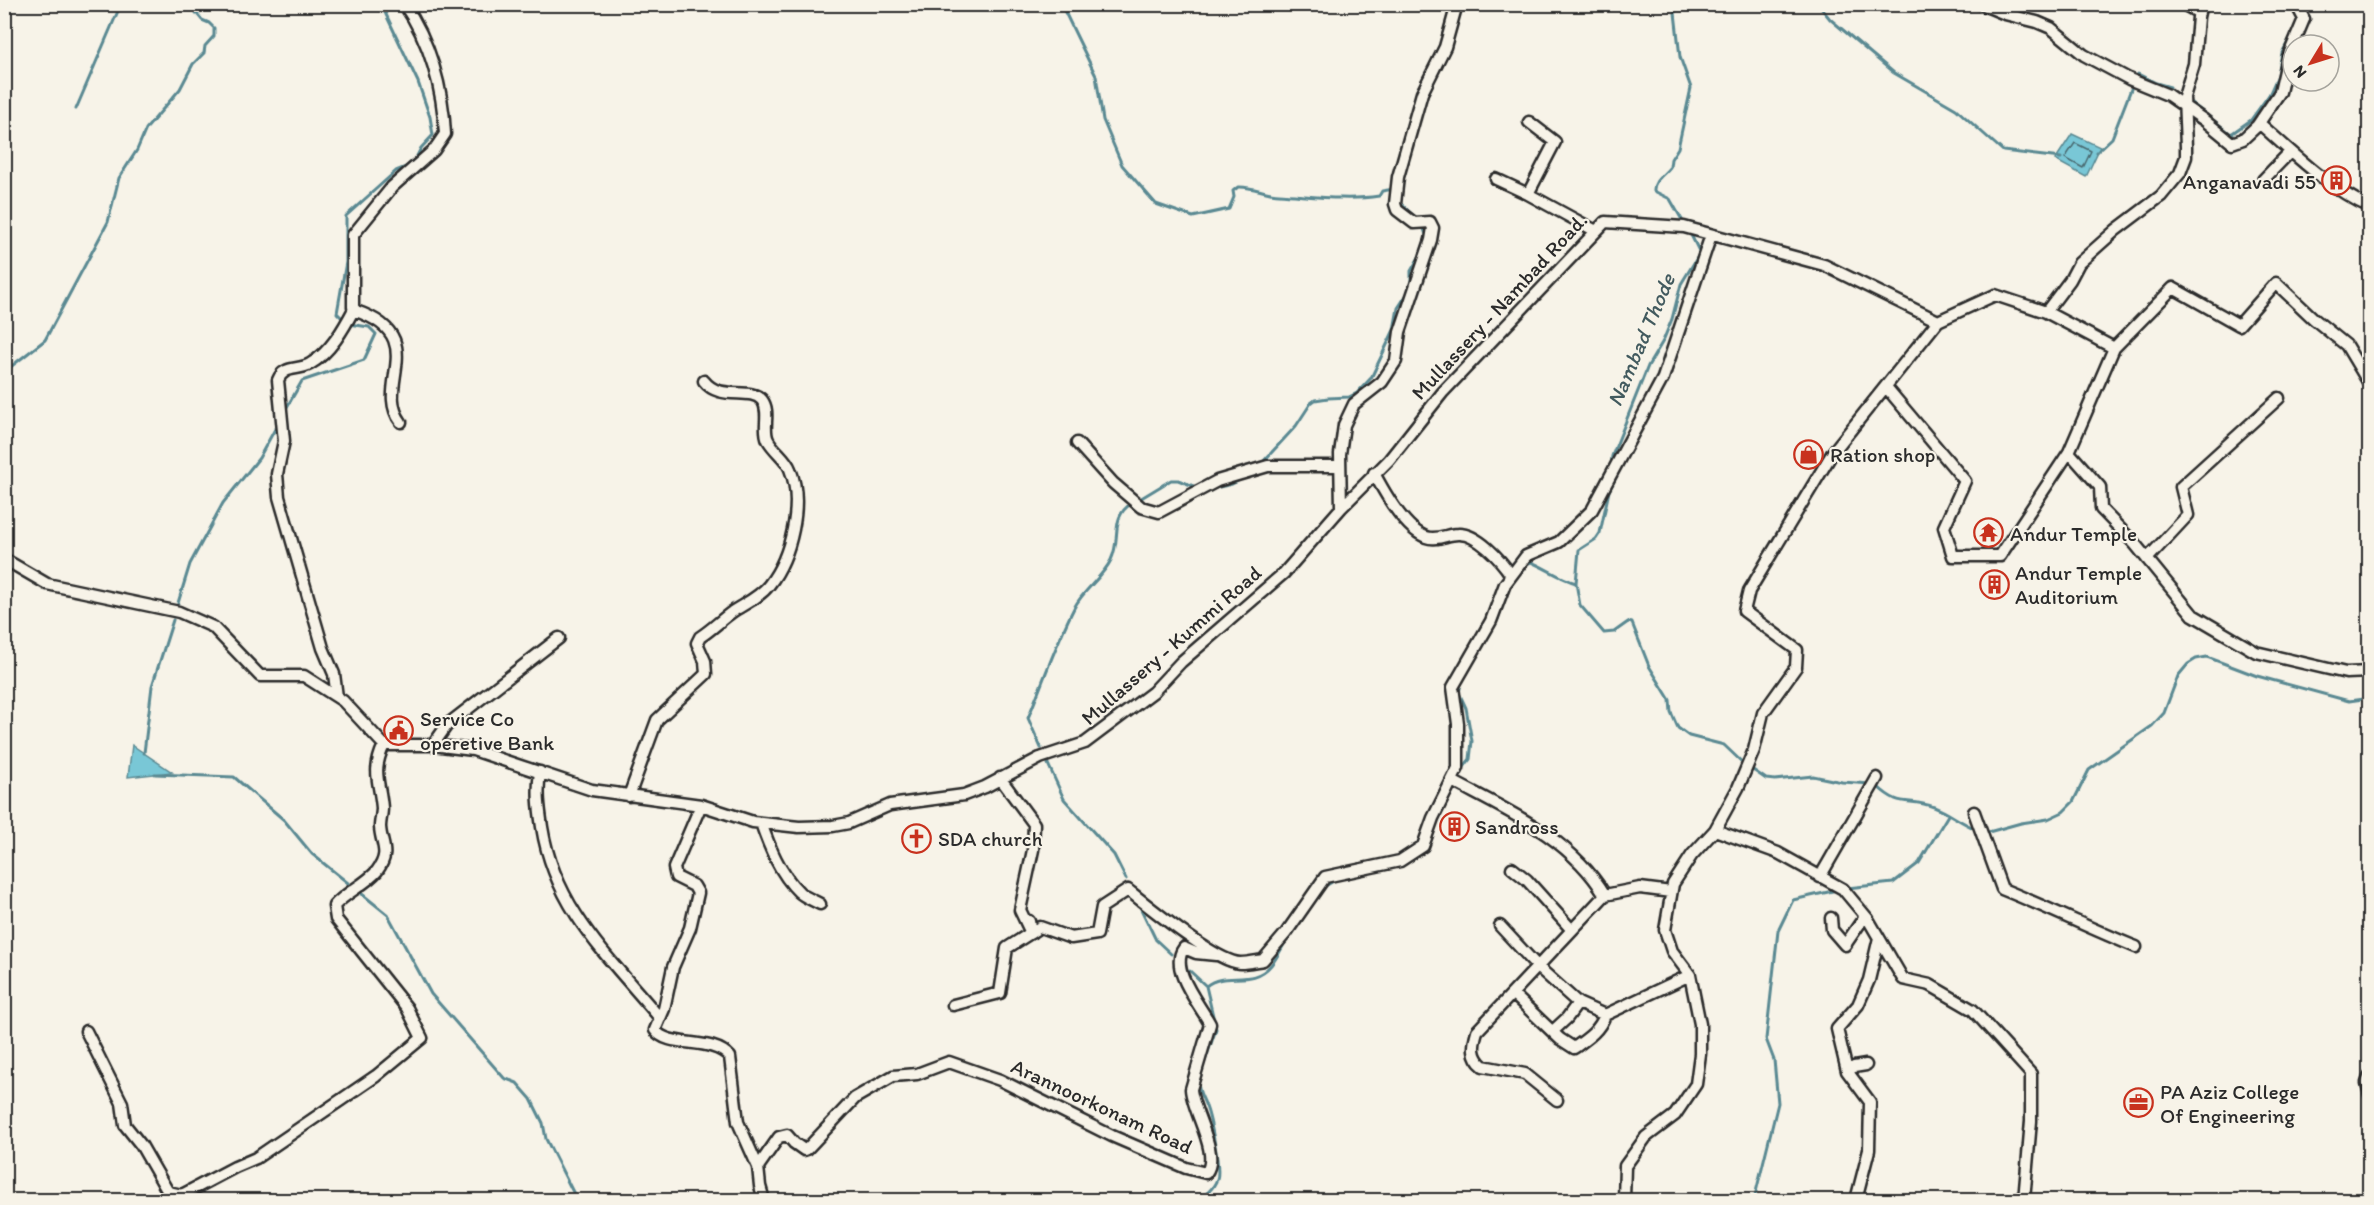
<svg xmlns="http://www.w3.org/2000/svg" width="2374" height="1205" font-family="Itim,sans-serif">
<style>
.water{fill:#79c7d6;stroke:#5a8992;stroke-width:1.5}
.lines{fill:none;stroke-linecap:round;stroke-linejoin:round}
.shore{stroke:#4a696f;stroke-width:1.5}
.stream{stroke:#5a8992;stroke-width:3}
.street-casing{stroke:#2b2b2b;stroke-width:15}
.street{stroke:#f7f3e8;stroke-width:10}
.labels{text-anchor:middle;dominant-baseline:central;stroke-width:4.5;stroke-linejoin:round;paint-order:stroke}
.poi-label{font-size:21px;fill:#2b2b2b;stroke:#f7f3e8;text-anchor:start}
.street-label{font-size:21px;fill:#2b2b2b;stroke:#f7f3e8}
.water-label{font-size:22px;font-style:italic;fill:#425a5e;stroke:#f7f3e8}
</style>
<rect width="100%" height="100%" fill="#f7f3e8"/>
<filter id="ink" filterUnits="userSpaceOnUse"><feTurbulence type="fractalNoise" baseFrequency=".0167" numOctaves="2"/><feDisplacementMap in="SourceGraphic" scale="12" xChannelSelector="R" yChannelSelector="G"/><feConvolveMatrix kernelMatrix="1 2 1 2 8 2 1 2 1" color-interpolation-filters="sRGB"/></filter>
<g filter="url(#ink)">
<path class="water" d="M2072 134 2100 147 2086 177 2055 160Z
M132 745 172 772 128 777Z"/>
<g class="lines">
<path class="shore" d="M2075 143 2091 151 2083 168 2065 158Z"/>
<path class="stream" d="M1061 4 1096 76 1103 120 1122 165 1156 204 1193 217 1229 209 1234 197 1233 191 1238 187C1253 186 1265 194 1279 194 1312 196 1347 201 1379 196L1382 191 1394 189
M1674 4 1680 57 1691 88 1678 148 1671 159 1670 167C1664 175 1653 180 1654 191L1670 199 1685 225
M1818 4 1830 19 1894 73 1956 109 2003 151 2061 158
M1458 20 1463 4
M2138 74 2156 83 2170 87
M2186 99 2231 134 2251 120 2269 95 2278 75 2282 53 2296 27
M76 109 121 4
M1412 146 1422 109
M2097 152 2112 138 2131 89
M1402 183 1408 161
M1398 201 1417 219
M1422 224 1427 237
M344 320 337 313 346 262V216L396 171 406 167 416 158 421 148 433 135 430 117 418 82 381 4
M4 372 45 340 108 222 119 178 137 150 146 129 180 89 193 64 204 53 205 46 214 36V28L209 23 202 20 189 4
M287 407 302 381 364 360 376 334 369 327 349 324
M1261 464 1296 426 1311 403 1315 400 1328 398 1349 397 1357 393 1371 378 1394 330 1398 308 1411 288V271L1422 252
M1611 466 1612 456 1648 366 1663 341 1672 319 1681 284 1700 253 1689 231
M1211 489 1232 484 1242 479
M1138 500 1171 480H1178L1196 487
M1526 564 1531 562C1546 568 1559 578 1576 583L1579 550 1596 539 1600 533 1609 491 1617 475 1616 473
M1576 583 1580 605 1604 633 1614 632 1628 622 1632 623 1649 666 1670 700 1671 712 1678 728 1689 736 1724 745 1745 765
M178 603 190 564 223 503 259 458 275 429
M1485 641 1498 619 1507 590
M1461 683 1459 693 1466 708 1472 741 1470 759 1461 771
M1041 748 1028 718C1043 682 1056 643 1074 608 1083 590 1102 578 1111 560 1122 537 1109 518 1132 503
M144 753 152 686 173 620
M1048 764 1064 799 1114 855 1126 879
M1750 768 1766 779 1775 780 1813 776 1842 782 1871 784
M155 774 234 777 284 820 312 854 348 883
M1877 786C1901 809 1907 797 1934 807 1948 812 1961 823 1976 829
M1985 833 2021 823 2048 819 2063 812 2073 802 2089 770 2152 726 2164 713 2178 676 2188 664 2196 659 2207 657 2257 676 2349 701 2370 698
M1322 888 1337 879
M1847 888 1893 883 1919 863 1948 815
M362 894 388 915 431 994 504 1078 517 1083 531 1099 543 1123 546 1139 577 1200
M1141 909 1156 940 1171 954
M1190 971 1206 986
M1204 1064 1216 1029 1206 986C1226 970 1252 988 1271 965 1277 958 1281 949 1286 941
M1193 1200C1203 1197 1213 1190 1217 1179 1221 1169 1210 1115 1205 1104 1202 1096 1198 1091 1198 1082
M1754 1200 1778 1103 1774 1060 1766 1039 1778 931 1793 900 1837 890"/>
<defs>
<path id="street" d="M1981 4 2005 14 2037 22 2051 28 2084 55 2129 79 2168 95 2204 120 2232 143 2243 139 2257 126 2280 92 2288 57 2304 19 2296 4
M2183 4 2199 13
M1529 122 1555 142 1528 194 1596 231
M2259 123C2293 153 2328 188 2370 207
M1496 179 1528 194
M2263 180 2290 152
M2046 312 2070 280 2079 263 2116 230 2161 196 2180 173 2186 157V147L2184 97 2194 64 2198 17 2201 4
M2114 348 2173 288 2239 325 2276 283 2314 319 2346 345 2370 385
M1886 387 1965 481 1944 527 1953 556H2000L2069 452
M401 422C373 386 432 337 356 311L353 307V235L392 187 434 150 445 134C443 89 430 41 404 4
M1077 443 1113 483 1141 507 1159 512 1217 481 1268 466H1340
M1374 473C1384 492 1405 529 1426 537 1437 541 1447 534 1458 534 1477 533 1501 560 1511 575
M1341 508 1389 460 1443 392 1605 222 1684 227 1824 265 1938 321 1995 295 2046 312 2114 348 2069 452 2100 487 2101 509 2135 544 2193 615 2256 652 2346 673 2370 672
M4 559 47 584 179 612 213 627 260 676H304L343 701 384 745H433L473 750 592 790 701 805 753 822 799 827 833 826 849 823 890 805 964 795 985 787 1040 758 1085 743 1153 692 1181 662 1284 573 1341 508 1340 454 1344 425 1354 404 1382 382 1396 361 1400 332 1431 240 1433 228 1430 222 1414 223 1397 210 1395 204 1398 177 1422 93 1445 47 1457 4
M2147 559 2188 515 2181 487 2279 398
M337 697 334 674 323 648 279 497 277 474 284 441 278 380C284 365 298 371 310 364 330 353 344 328 354 309
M433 745 447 725 559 638
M540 772C537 792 539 807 542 827 555 909 609 957 659 1017
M1000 778 1034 824 1033 850 1020 910 1031 933 1029 921
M1452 781C1508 811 1571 838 1605 895L1477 1031C1473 1045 1471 1056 1483 1066L1525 1074 1557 1100
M629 796 657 720 706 674 705 661 697 643 700 637C711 630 721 620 732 612 744 604 760 597 769 585 791 557 804 503 790 469 786 458 774 451 768 440 762 428 771 412 762 400 750 386 720 402 704 381
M701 805 674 868 676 877 694 886 698 893 690 928 673 967 664 1009 655 1030C668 1049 712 1036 730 1057L738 1122 758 1167 760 1186 764 1200
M1974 812 2002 889C2047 907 2091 929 2136 947
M761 823C769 846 780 874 799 892 804 897 813 900 820 904
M1715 830 1778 853 1843 889 1868 919 1903 979 1930 985 1973 1010 2031 1074V1121L2024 1200
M1512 868 1527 880 1571 929
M1820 877 1877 778
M1605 895 1640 888 1671 892
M1831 918 1832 930 1845 945 1865 916
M1500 926 1538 967 1578 1003 1605 1015
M1513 994 1560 1039 1574 1048C1588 1038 1599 1031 1605 1015L1690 975
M953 1005 1000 993 1007 948 1040 927 1071 938 1097 934 1102 907 1128 890C1148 906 1216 962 1240 963 1247 963 1256 961 1263 960L1286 933 1325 877 1400 861 1423 846 1433 818 1458 768V724L1453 687 1491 621 1505 584 1526 556 1559 542 1592 510 1663 378 1711 235
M86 1031 122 1103 125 1125 141 1145 168 1192 182 1195 235 1167 256 1158 376 1076 422 1038 407 1008 336 919 334 906C346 892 365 885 377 871 391 852 381 845 380 827 380 821 382 814 382 808 380 782 371 772 384 745
M1553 1031 1567 1018 1578 1003
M1847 1071 1854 1067 1866 1065
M2370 1075 2367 1083 2370 1095
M758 1167 779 1137 787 1135 794 1143 804 1150 807 1149 855 1098 893 1076 917 1074 949 1062 1000 1080 1112 1136 1186 1168 1206 1173C1221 1154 1192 1111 1191 1089L1210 1024C1201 1006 1168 969 1184 948L1196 953 1216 955
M1624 1200 1625 1166 1646 1137 1675 1115 1696 1084 1700 1054V1024L1690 975 1672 951 1665 930 1673 884 1692 855 1715 830 1738 788 1754 750 1763 713 1796 667 1797 650 1744 611 1749 591 1833 452 1938 321
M1856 1200 1869 1150 1870 1102 1847 1071 1837 1029 1858 1005 1869 980 1879 938"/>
</defs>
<use href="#street" class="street-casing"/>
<use href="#street" class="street"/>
</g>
</g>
<defs>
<symbol id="building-ring" viewBox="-11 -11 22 22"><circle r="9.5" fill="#f7f3e8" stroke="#c8321e" stroke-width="1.5"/><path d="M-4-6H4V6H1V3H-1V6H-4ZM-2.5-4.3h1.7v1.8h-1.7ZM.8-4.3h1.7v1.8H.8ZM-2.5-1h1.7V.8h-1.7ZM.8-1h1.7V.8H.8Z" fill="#c8321e"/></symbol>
<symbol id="shop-ring" viewBox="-11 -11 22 22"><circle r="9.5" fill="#f7f3e8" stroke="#c8321e" stroke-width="1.5"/><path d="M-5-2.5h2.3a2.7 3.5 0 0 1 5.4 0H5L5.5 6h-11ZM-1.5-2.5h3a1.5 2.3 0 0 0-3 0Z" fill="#c8321e"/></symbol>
<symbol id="temple-ring" viewBox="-11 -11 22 22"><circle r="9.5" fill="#f7f3e8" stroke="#c8321e" stroke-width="1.5"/><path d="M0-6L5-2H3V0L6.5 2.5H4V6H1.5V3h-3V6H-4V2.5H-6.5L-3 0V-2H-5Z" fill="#c8321e"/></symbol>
<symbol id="civic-ring" viewBox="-11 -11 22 22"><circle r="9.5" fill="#f7f3e8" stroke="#c8321e" stroke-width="1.5"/><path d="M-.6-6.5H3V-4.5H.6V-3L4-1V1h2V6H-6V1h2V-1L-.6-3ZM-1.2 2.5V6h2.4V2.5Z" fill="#c8321e"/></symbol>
<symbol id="church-ring" viewBox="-11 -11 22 22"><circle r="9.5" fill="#f7f3e8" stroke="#c8321e" stroke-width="1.5"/><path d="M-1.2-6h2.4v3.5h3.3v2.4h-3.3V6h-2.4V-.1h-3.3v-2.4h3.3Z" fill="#c8321e"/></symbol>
<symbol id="office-ring" viewBox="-11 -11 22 22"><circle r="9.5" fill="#f7f3e8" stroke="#c8321e" stroke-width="1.5"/><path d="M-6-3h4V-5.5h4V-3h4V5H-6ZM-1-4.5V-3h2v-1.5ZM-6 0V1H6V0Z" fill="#c8321e"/></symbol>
</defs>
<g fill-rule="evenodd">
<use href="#building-ring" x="2320" y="164" width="33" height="33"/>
<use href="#shop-ring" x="1792" y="438" width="33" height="33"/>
<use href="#temple-ring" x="1972" y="516" width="33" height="33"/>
<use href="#building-ring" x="1978" y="568" width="33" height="33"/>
<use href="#civic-ring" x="382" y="714" width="33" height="33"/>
<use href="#building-ring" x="1438" y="810" width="33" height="33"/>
<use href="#church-ring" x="900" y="822" width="33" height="33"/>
<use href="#office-ring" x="2122" y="1086" width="33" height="33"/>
</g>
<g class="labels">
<g class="poi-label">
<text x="2316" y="181" text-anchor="end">Anganavadi 55</text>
<text x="1830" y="454">Ration shop</text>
<text x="2010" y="533">Andur Temple</text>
<text x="2015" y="572">Andur Temple<tspan x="2015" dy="24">Auditorium</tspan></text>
<text x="420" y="718">Service Co<tspan x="420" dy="24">operetive Bank</tspan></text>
<text x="1475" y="826">Sandross</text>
<text x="938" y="838">SDA church</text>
<text x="2160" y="1091">PA Aziz College<tspan x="2160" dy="24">Of Engineering</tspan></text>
</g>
<g class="street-label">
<text transform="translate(1499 306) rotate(-47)">Mullassery - Nambad Road.</text>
<text transform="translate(1171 645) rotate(-41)">Mullassery - Kummi Road</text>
<text transform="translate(1102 1106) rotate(25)">Arannoorkonam Road</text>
</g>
<g class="water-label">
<text transform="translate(1641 340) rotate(-67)">Nambad Thode</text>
</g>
</g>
<rect width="2374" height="1205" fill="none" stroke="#f7f3e8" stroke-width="24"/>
<rect x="12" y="12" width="2350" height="1181" fill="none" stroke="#2b2b2b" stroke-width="2" filter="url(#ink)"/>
<g transform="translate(2311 63) rotate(232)"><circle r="28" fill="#f7f3e8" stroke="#a5a39c" stroke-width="1.5"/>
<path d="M0-4.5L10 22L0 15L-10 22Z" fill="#c8321e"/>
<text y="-9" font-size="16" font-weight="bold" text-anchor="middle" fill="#2b2b2b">N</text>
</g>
</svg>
